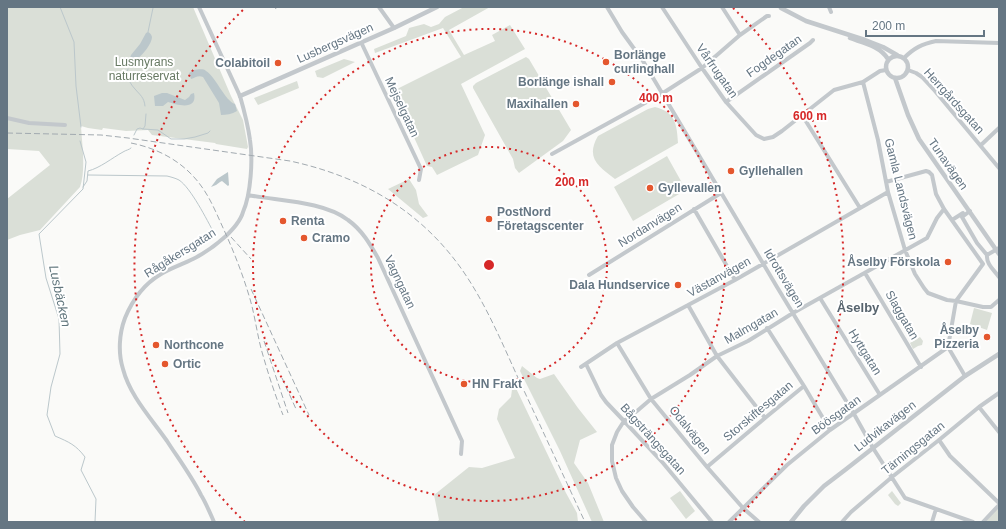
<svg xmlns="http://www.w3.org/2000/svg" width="1006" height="529" font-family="Helvetica,sans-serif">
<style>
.green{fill:#dadfd7}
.water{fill:#bbc7cb}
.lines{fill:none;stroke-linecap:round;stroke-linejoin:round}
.stream{stroke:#bbc7cb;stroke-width:1}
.minor{stroke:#c3c8cc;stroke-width:4}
.tertiary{stroke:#c3c8cc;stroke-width:4.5}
.rail{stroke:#a2aab0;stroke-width:1;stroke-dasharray:6 3;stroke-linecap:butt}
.ring{fill:none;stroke:#d62828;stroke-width:2;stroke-dasharray:2 4}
.poi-dot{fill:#e4572e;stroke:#fff;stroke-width:1.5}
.labels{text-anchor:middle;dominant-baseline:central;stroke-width:4;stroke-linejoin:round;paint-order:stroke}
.street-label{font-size:12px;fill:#657683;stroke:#fff}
.poi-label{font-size:12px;font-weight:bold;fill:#657683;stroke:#fff;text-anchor:start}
.park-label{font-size:12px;fill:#687a64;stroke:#fff}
.water-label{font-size:13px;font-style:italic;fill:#60757c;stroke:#fff}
.neighbourhood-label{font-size:13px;font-weight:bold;fill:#57646e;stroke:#fff}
.centre{fill:#d62828;stroke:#fff;stroke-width:2}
.ring-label{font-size:12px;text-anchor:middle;font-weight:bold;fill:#d62828;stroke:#fff;stroke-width:4;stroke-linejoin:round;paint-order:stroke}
</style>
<rect width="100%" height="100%" fill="#fafaf8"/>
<path class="green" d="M7 7H193L231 96 243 120 248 147 247 149 216 144 215 143 152 135 148 130 126 131 103 128 102 130 88 128 81 126C82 143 86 171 80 187L40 230 20 235 7 240V199L50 165 39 151 7 149Z
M464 7H490L449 30 464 55 495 41 492 35 510 25 525 49 461 84 485 135 478 155 437 175 432 167 427 166 393 91 461 57 443 28 375 53 374 49 406 36 409 28 424 24 431 27 439 24 445 17Z
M526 57 529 59 571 130 563 141 519 173 515 168 513 159 473 88V86L476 83Z
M344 59 355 62 323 78 317 77 315 71Z
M297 81 299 88 258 105 254 98Z
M655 107C675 112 677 124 678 143L615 179C599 167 585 158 598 136L648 109Z
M667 156 686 190 633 221 614 187Z
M409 179 416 190 419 204 428 216 423 218 388 189Z
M974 308 992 313 987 330 970 324Z
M920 337 923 341 922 345 918 346 913 349 910 343Z
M522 366 537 378 540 379 554 374 578 408 597 432 580 440 574 463 588 483 604 522H592L560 451 520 371Z
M513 382 566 493 577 513 578 522H436L439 520 434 495 469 467 482 468 515 458 497 419 499 409 511 397Z
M680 491 695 511 686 519 670 498Z
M892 491 901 503 898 506 895 504 888 495Z
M998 508H999V522H985Z"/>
<path class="water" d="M148 32C150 33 151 34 152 37 152 43 143 55 138 58 136 59 134 59 132 60L130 58 131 55 140 44 146 33Z
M194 70C197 70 203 68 206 71 216 77 225 101 235 104L237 111C232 114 226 115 221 115L219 103 203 77C198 75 195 78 191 79L189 73Z
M162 93H167L185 100 189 97 191 94 194 93C198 111 177 105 168 102L163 106H155L154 96Z
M228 172 229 185 228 186 222 181 220 182 216 185 211 187 217 179Z"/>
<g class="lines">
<path class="stream" d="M60 7 74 42 76 86 81 127
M148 32 153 8
M128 69 126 75C129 80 131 85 135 89 140 95 144 97 145 106
M143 129 158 130 171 139H184L195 137 208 133 210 131
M134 135 137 129 140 128 143 129 145 126 146 114
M80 141 86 162 83 189 39 234 46 278 59 319 60 354 51 387 47 415 55 436C69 442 76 445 85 457L81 470 96 499 95 522
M88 175 167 176C171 177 175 178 179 180 191 188 207 220 214 233
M83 187 87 181 88 171C100 168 112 158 123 152 126 150 129 150 131 148"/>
<path class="minor" d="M199 7 240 96C244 110 248 125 250 140 253 159 251 194 243 212 242 216 239 221 236 225 233 229 229 233 226 236 216 245 205 253 193 259 183 264 171 268 161 274 144 284 132 301 125 318 119 334 118 353 123 369 130 396 151 418 167 441 178 458 192 477 201 495 206 503 210 513 214 522
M379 7 394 28
M607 7 622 32 643 61 777 287 854 414 873 448 905 498 973 522
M662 7 702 68 726 102 756 135 764 139 773 137 782 131 834 90 863 82 880 71 886 70
M722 7 740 35
M829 7 831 12
M361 42 421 169 419 180
M904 58C914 48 922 44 936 41L999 43
M908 70 916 73 922 77 935 91 999 168
M863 82 878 140 888 192 905 250 915 274 924 288 928 293 947 300 956 301 948 347 965 376
M726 102 810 43 813 40
M802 115 860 208
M7 118 29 123 65 125
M981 145 999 128
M552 154 663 93 702 68 740 35 767 16H769
M886 182 926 171 929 172 932 175 936 194 944 209 983 264 956 301 983 307H991L999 300
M248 195C278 201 323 201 348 220 362 230 370 244 378 258L462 441 461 454
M694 209 735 280
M970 211 962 217 977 243 987 255
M952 220 963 213
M999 248 987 255C986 264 994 270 999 277
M865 273 921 367
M589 275 721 193
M820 298 880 395
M688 305 717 356 765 418
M767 328 804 386 830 430
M617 343 651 399 707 467 743 508 759 522
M586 364 601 395 606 402 624 421 663 463 712 522
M581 367 617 343 735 280 888 192
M979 407 999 432
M939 440 950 456 999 503
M707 467 765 418 804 386
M646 522 633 507 622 491 616 478 612 461V445L617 432 624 421 637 411 651 399 690 375 717 356 748 341 793 313 927 238 937 218 944 209
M729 522 787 465 830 430 948 347
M842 522 851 512 892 477 939 440 979 407 999 393
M932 522 936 509
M983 522 999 505"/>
<path class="tertiary" d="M781 8 806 21 865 40 883 47 897 55
M850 38C864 43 880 46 888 59
M886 67a11 11 0 1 1 22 0a11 11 0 1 1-22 0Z
M895 78 908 115 919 139 999 254
M240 96 394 28 437 7
M791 522 804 506 824 486 845 470 965 376 999 354"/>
<path class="rail" d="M275 7 276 9
M7 133 101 135 128 138 290 161C364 177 425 213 467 277 488 309 503 345 519 380 541 427 563 475 585 522
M131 143C161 149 187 164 204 190 212 202 218 217 224 230 234 252 243 275 250 299 255 316 257 334 262 352 268 373 275 395 283 415
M231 237 251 259
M251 289 309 415
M264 341 288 413
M282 378 296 409"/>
</g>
<g class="ring">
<circle cx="489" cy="265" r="118"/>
<circle cx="489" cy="265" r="236"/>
<path d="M245 522A354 354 0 0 1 245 8M733 8A354 354 0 0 1 733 522"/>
</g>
<g class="poi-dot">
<circle cx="606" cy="62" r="4"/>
<circle cx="278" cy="63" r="4"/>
<circle cx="612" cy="82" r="4"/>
<circle cx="576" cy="104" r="4"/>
<circle cx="731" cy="171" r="4"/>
<circle cx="650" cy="188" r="4"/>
<circle cx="489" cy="219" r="4"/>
<circle cx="283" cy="221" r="4"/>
<circle cx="304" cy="238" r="4"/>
<circle cx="948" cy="262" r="4"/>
<circle cx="678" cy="285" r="4"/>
<circle cx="987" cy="337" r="4"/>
<circle cx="156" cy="345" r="4"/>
<circle cx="165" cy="364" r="4"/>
<circle cx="464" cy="384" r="4"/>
</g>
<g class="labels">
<g class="street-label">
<text transform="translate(335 43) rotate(-24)">Lusbergsvägen</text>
<text transform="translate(774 56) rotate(-35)">Fogdegatan</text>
<text transform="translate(717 71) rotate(55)">Vårfrugatan</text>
<text transform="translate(954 101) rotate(48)">Herrgårdsgatan</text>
<text transform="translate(402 107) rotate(65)">Mejselgatan</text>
<text transform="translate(948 164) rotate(55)">Tunavägen</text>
<text transform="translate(901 189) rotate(76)">Gamla Landsvägen</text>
<text transform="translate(650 225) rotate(-32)">Nordanvägen</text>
<text transform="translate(180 253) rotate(-32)">Rågåkersgatan</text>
<text transform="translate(719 277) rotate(-29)">Västanvägen</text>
<text transform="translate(784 278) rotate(59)">Idrottsvägen</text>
<text transform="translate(400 282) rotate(65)">Vagngatan</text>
<text transform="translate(902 315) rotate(60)">Slaggatan</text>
<text transform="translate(751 326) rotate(-30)">Malmgatan</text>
<text transform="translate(865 352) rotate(58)">Hyttgatan</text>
<text transform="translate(758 411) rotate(-40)">Storskiftesgatan</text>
<text transform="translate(836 415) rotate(-36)">Böösgatan</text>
<text transform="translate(885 426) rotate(-38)">Ludvikavägen</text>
<text transform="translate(690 430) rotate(51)">Odalvägen</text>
<text transform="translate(653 439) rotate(48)">Bågsträngsgatan</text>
<text transform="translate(913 448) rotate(-39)">Tärningsgatan</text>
</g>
<g class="poi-label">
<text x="614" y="55">Borlänge<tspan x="614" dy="14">curlinghall</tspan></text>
<text x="270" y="63" text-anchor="end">Colabitoil</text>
<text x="604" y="82" text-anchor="end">Borlänge ishall</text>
<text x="568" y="104" text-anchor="end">Maxihallen</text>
<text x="739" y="171">Gyllehallen</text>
<text x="658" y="188">Gyllevallen</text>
<text x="497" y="212">PostNord<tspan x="497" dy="14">Företagscenter</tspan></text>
<text x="291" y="221">Renta</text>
<text x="312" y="238">Cramo</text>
<text x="940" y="262" text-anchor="end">Åselby Förskola</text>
<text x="670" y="285" text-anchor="end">Dala Hundservice</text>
<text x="979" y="330" text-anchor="end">Åselby<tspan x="979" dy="14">Pizzeria</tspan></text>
<text x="164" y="345">Northcone</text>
<text x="173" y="364">Ortic</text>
<text x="472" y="384">HN Frakt</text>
</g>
<g class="park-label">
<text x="144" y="62">Lusmyrans<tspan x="144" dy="14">naturreservat</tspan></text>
</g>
<g class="water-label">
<text transform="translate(60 296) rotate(78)">Lusbäcken</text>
</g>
<g class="neighbourhood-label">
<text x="858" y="307">Åselby</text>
</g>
</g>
<circle cx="489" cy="265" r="6" class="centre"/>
<g class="ring-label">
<text x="656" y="102">400 m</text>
<text x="810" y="120">600 m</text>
<text x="572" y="186">200 m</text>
</g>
<rect width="1006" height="529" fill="none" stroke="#657683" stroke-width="16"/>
<path d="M866 30v6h118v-6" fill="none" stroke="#657683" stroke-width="2"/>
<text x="872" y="30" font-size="12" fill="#657683" stroke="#ffffff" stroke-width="3" paint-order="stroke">200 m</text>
</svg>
